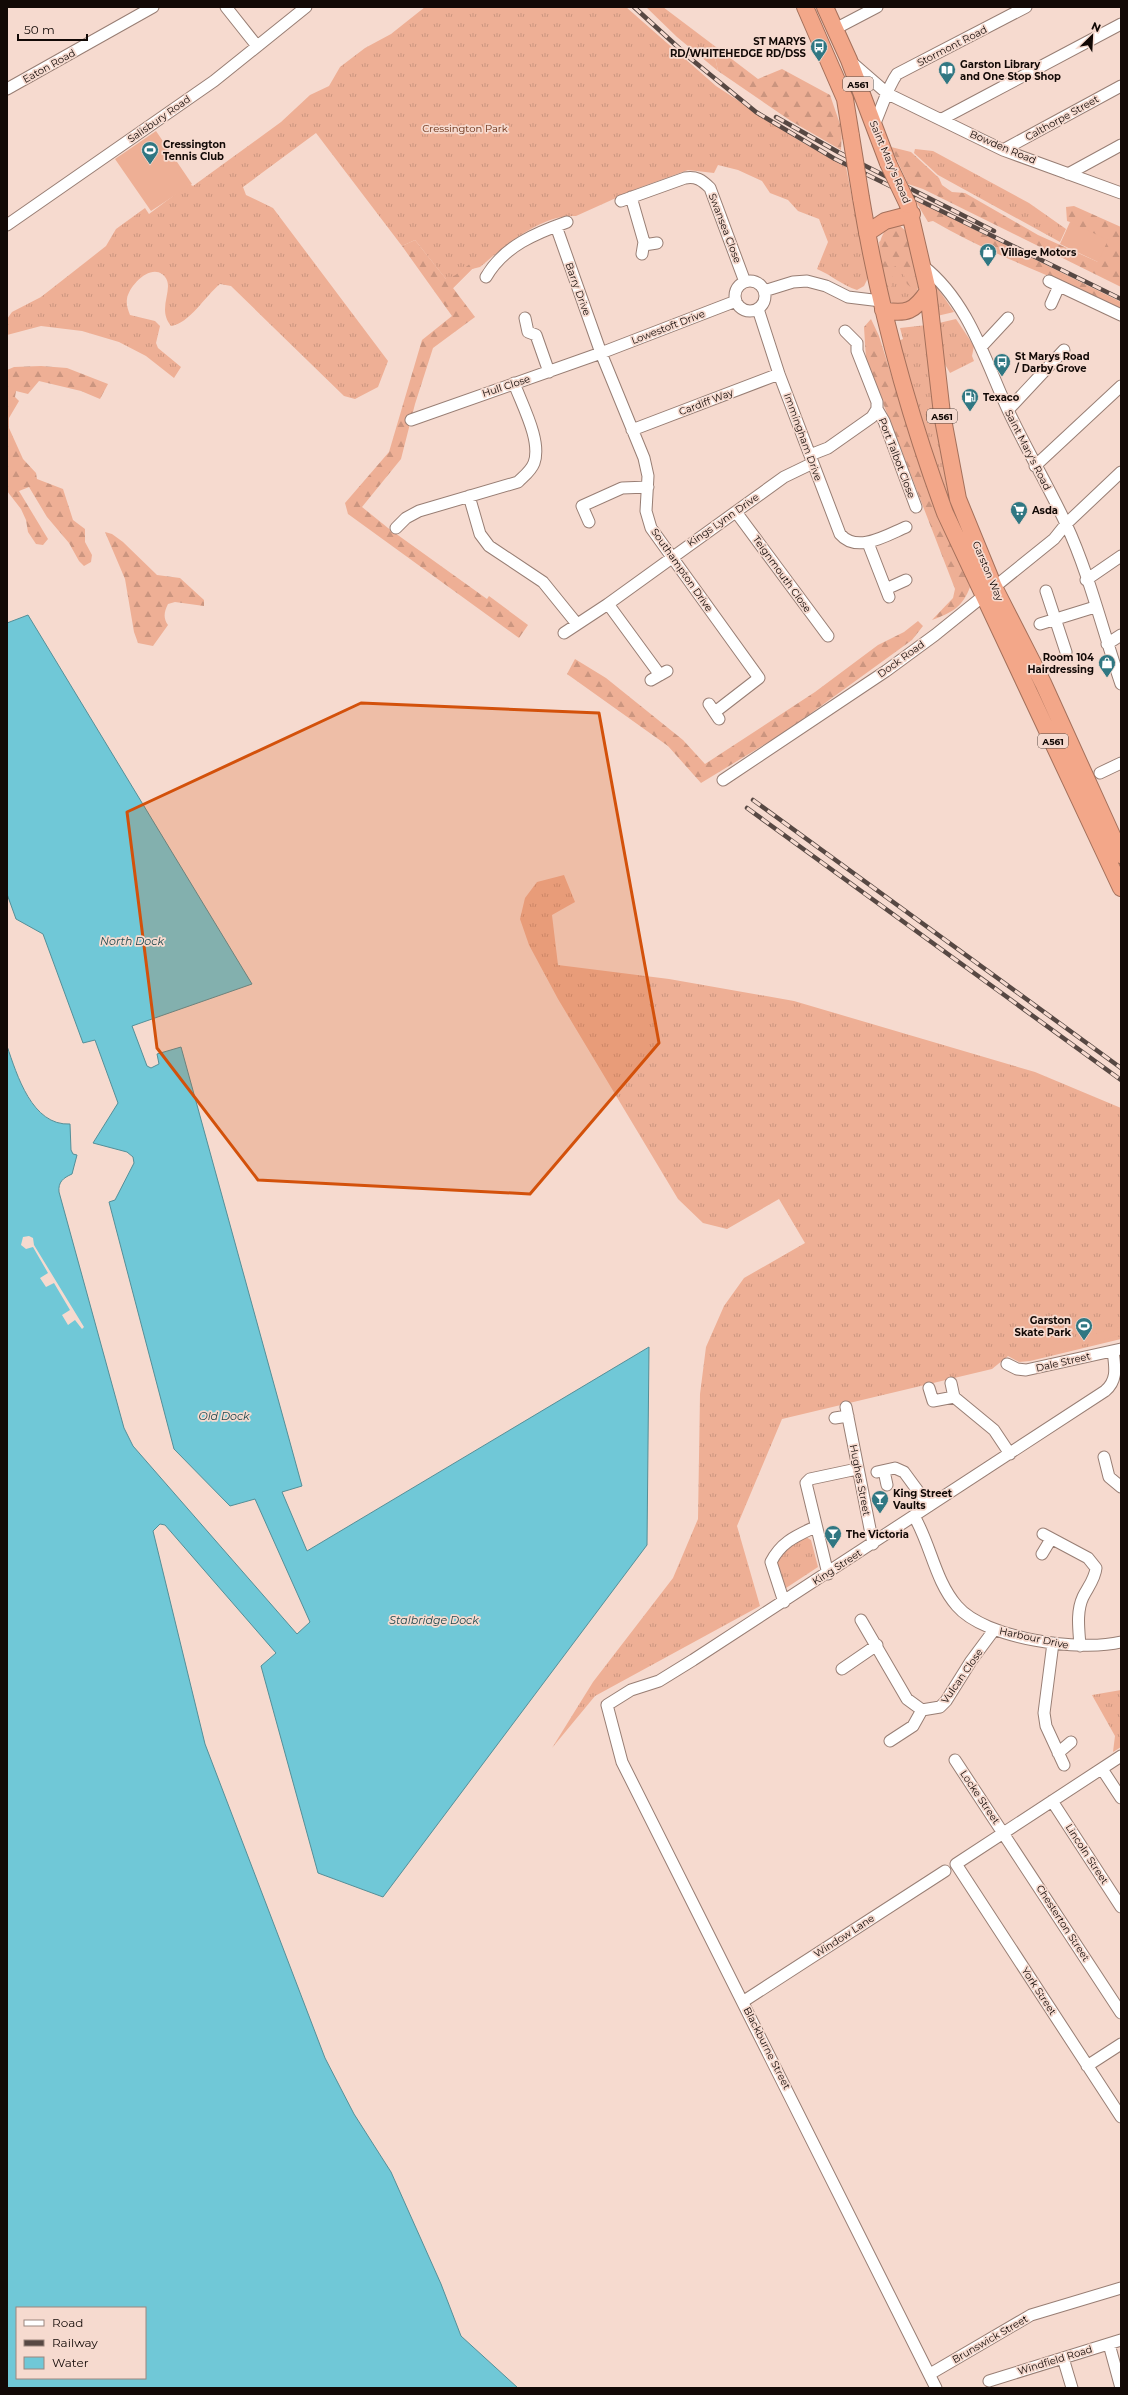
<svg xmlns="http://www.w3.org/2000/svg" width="1128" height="2395" font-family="Montserrat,sans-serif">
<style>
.grass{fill:url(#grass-tufts)}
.forest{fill:url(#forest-firs)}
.pitch{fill:#eeaf95}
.water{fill:#70c8d7;stroke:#548f98;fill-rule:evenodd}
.pier{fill:#f6dacf}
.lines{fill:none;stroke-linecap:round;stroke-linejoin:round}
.minor-casing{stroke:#987e74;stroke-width:13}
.highway-casing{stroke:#a4705b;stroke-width:18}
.minor{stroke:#fff;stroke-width:11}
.highway{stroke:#f3a789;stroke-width:16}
.rail-casing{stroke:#574843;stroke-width:4.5}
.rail{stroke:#f6dacf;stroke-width:3;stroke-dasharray:9;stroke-linecap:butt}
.highway-bridge-casing{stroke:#a4705b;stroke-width:18;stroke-linecap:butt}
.highway-bridge{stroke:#f3a789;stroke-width:16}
.marked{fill:#d3510b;fill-opacity:0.2;stroke:#d3510b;stroke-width:3;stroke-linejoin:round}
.labels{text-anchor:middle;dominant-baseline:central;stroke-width:3.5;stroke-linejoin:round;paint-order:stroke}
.shield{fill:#f6dacf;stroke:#564842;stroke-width:1}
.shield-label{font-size:9px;font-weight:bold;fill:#120906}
.poi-label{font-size:10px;font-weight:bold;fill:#120906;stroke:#f6dacf;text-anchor:start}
.street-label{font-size:10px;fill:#120906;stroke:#f6dacf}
.park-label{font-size:10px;fill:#652a0e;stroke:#f6dacf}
.water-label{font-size:11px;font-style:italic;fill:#1d464c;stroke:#f6dacf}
</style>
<defs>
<pattern id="grass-tufts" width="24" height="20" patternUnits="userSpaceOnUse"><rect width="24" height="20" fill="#eeaf95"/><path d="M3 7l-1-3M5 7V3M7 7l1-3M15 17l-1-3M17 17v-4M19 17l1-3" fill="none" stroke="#cb957f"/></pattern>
<pattern id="forest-firs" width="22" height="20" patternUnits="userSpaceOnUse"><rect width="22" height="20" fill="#eeaf95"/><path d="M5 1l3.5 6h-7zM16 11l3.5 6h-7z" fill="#cb957f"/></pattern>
</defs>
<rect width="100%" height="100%" fill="#f6dacf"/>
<path class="grass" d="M425 7H626L716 86 795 138 846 167 868 278 864 286 857 290C842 285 831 275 817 269L828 242 819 219 798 211 788 200 770 193 762 181 738 170 718 165 714 173 688 170 636 189 576 216C541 214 505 246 480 267L472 269 453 288 415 240 402 246 316 133 243 187 246 195 273 208 388 361 378 387 355 399 344 396 231 286 220 284C206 295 189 324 171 326 155 307 178 286 162 274 149 265 129 286 127 299 126 304 128 310 130 315L155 321 160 326 156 343 158 348 181 367 174 378 146 356 119 342 82 331 41 326 7 335V319L12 312 41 297 87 261 106 246 116 229 145 208 149 214 189 184 193 186 281 122 310 95 329 86 340 67 365 48 391 34Z
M646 7H663L712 44 718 71 677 37Z
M915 149 933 151 1029 203 1066 229 1060 242 938 175 914 153Z
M900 226 909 239 918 288C915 298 910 302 900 306L886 300 879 242Z
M933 285 936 286 954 312 937 316Z
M956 319 974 346 972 356 974 361 950 373 943 361 939 323Z
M927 325 946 482 962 531 947 502 896 342 903 339 900 328Z
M564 875 575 902 552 915 558 965 669 979 794 1001 1035 1072 1121 1108V1339L1030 1361 1019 1362 1008 1356 992 1369 782 1419 737 1526 760 1606 595 1696 552 1748 593 1682 673 1578 698 1519 700 1394 706 1347 724 1306 744 1278 805 1243 779 1199 727 1229 703 1223 678 1199 558 999 529 945 520 919 525 898 537 882Z
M806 1537 811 1540 818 1567 786 1588 783 1587 776 1560 787 1546 800 1538 802 1540Z
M1121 1690V1747L1113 1752 1115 1736 1092 1695Z"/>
<path class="forest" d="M712 44 758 79 782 69 830 95 842 130 841 150 791 121 718 71Z
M891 147 911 152 939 178 942 185 952 192 965 193 1038 235 1098 262 1070 222 1067 221 1066 207 1074 206 1121 227V287L923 189 908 184Z
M915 200 1121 302V310C1104 299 1084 292 1066 284 1020 263 975 246 933 221L928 222Z
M891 225 900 226 907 232 918 288 913 289 907 284 901 266H894L891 287 887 292 885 291C882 270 871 239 891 225Z
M415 240 446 279C459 276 465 265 478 259L485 263 472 269 453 288 475 317 433 348 415 404 401 459 362 507 388 528 487 599 489 596 528 625 519 638 348 514 345 503 389 452 422 340 452 316 402 246Z
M871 319 879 336 912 441 970 587C963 607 951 613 932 620L953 598 955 589 866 359 864 327Z
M41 366 67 368 108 384 100 399 81 391 39 381 28 394 16 391 15 397 19 401 9 418V428L23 459 36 473 37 479 63 489 73 520 85 529V542L92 555 91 562 84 566 79 561 69 543 47 517 29 487 19 491 48 539 43 545 36 544 28 532 26 520 21 509 7 491V370L14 367Z
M105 532 112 534 123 542 157 575 180 578 204 600V606L175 602 168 604C164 612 163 618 168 625L153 646 138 643 134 632 125 579Z
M918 621 923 626 912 640 785 732 701 783 668 746 567 674 575 659 606 678 683 740 705 764 815 692 878 645 904 632Z"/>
<path class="pitch" d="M156 131 192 184 151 211 115 159Z
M1070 222 1108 240 1098 262 1060 244Z
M1121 1327V1335L1048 1353 1046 1346Z"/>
<path class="water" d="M28 615 252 984 132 1026 147 1066 151 1068 159 1064 157 1054 181 1047 302 1486 282 1492 307 1551 649 1347 647 1545 383 1897 318 1873 261 1666 276 1653 165 1525 160 1524 153 1531 205 1744 325 2058 354 2114 391 2172 441 2284 461 2336 518 2388H7V1046C17 1075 32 1126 70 1124L71 1150 73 1154 77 1155 72 1174C63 1178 58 1182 59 1192L124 1428 133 1446 297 1634 310 1622 255 1499 230 1506 174 1449 109 1202 115 1200 134 1163 133 1157 127 1152 93 1143 118 1103 95 1040 83 1043 43 934 16 919 7 894V623ZM17 2308H145V2378H17Z"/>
<path class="pier" d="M29 1236 33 1238 34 1245 84 1327 82 1329 75 1320 68 1325 62 1315 70 1310 54 1283 46 1287 40 1278 48 1273 33 1247 26 1249 21 1245 23 1237Z"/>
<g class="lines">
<defs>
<path id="minor" d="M226 7 257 46
M835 29 877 7
M850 61 888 94 1003 150 1121 193
M7 89 153 7
M942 119 1121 24
M874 125C882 108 887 88 897 74L1026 7
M1003 150 1121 86
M1068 174 1121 145
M631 197 644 242 642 254
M621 201 685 178C696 176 702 180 710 188L745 282
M7 225 214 81 306 7
M556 226 601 353 644 458 648 476 646 511 651 528 759 678 715 712
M644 245 657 243
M923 266C968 301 985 360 1008 410 1026 449 1048 485 1066 524 1089 573 1103 632 1121 684
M486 277C504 246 536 233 567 222
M735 296a15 15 0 1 1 30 0a15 15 0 1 1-30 0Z
M1049 281 1121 315
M764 291 793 282 807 281 826 286 848 297 881 301
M1051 304 1059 286
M758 309 779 374 840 534C857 554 887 535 906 527
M525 318 528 332 536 335 549 372
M981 347 1008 318
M877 409 884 421 916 507
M1008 410 1064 350
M411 420 601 353 736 301
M632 430 779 374
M810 455 828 448 872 417 877 409V402L857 351V343L845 331
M1035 466 1121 386
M469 496 480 534 489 546 543 582 577 624
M736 512 828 636
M589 522 582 506 622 488 648 487
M396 528 406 518 419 511 518 482C524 476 531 471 534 463 542 441 522 405 514 383
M868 543 889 597
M1086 580 1121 556
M886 589 906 580
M1046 591 1066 652
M608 604 660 675
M1040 624 1095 607
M564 633 608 604 784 477 813 463
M1107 644 1121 635
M651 680 667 671
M709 704 719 719
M1100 773 1121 763
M723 780 886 671 935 635 1054 539 1066 524 1121 472
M1007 1364 1017 1369 1026 1370 1121 1349
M951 1383 954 1397
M929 1388 933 1401 954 1397 994 1430 1010 1454
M846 1407 873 1544
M835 1418 848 1416
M1104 1457 1109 1477 1121 1487
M884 1471 887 1485
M877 1472 895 1468 904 1472 929 1506
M914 1516C931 1545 935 1581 957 1606 985 1639 1081 1652 1121 1642
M1043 1534 1088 1558 1096 1568C1095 1579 1088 1587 1083 1597 1076 1612 1079 1630 1080 1646
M1042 1554 1051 1539
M828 1574 806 1483 810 1479 857 1469
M784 1602 771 1562C781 1542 796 1536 815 1527
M861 1620 907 1699 922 1710 940 1707 946 1701 971 1661 994 1630
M1053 1643 1044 1713 1046 1726 1064 1765
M842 1669 877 1645
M890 1741 913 1726 922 1710
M1058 1753 1071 1742
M1121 1756 956 1864 1121 2117
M955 1760 1121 2013
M1102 1769 1121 1798
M1052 1801 1121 1907
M744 2001 945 1871
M1087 2066 1121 2044
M1109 2344 1121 2388
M1063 2358 1072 2388
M930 2374 1031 2315 1121 2288
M989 2381 1121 2340
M936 2388 622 1762 607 1705 631 1690 659 1681 693 1660 1105 1391C1118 1380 1115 1367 1113 1351"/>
<path id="highway" d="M805 7 845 99 851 136
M825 7 849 60 888 163
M861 198C879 307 907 410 945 513L1121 888
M908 205 928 291 942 414 958 499 994 587 1043 683 1121 855
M867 233 885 221 912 214
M883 310C906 315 915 311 928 291"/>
</defs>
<use href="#minor" class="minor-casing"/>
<use href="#highway" class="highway-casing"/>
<use href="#minor" class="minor"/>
<use href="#highway" class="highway"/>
<defs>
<path id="rail" d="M634 7 691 59 756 112 835 159 1121 299
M776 117 838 152 994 231
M753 800 1121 1068
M747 808 1121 1080"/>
</defs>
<use href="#rail" class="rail-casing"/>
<use href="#rail" class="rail"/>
<defs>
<path id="highway-bridge" d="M851 136 861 198
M888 163 908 205"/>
</defs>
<use href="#highway-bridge" class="highway-bridge-casing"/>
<use href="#highway-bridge" class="highway-bridge"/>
</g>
<path class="marked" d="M361 703 599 713 659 1043 530 1194 258 1180 157 1048 127 812Z"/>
<defs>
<symbol id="bus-pin" viewBox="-11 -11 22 30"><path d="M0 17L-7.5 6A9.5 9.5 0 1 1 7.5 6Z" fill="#307782" stroke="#f6dacf"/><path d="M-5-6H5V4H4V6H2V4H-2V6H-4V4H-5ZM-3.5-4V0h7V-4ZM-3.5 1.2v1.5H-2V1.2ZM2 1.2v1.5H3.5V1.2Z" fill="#fff"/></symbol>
<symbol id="library-pin" viewBox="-11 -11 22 30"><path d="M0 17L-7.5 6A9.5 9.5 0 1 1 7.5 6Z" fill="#307782" stroke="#f6dacf"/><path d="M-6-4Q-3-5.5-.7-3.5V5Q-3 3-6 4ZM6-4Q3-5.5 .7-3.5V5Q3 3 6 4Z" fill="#fff"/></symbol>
<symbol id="stadium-pin" viewBox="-11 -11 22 30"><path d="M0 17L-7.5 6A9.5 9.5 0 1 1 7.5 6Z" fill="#307782" stroke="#f6dacf"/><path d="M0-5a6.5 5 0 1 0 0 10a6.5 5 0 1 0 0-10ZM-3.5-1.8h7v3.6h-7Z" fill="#fff"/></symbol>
<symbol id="shop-pin" viewBox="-11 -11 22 30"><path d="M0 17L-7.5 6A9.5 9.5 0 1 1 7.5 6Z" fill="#307782" stroke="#f6dacf"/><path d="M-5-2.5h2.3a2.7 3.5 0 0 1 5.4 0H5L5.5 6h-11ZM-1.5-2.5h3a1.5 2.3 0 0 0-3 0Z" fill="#fff"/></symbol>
<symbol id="fuel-pin" viewBox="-11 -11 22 30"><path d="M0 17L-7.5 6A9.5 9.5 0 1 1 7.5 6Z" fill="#307782" stroke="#f6dacf"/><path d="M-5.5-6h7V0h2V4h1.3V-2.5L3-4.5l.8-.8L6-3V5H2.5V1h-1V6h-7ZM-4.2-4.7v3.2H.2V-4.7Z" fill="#fff"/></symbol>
<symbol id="supermarket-pin" viewBox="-11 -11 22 30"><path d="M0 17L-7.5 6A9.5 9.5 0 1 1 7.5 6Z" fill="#307782" stroke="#f6dacf"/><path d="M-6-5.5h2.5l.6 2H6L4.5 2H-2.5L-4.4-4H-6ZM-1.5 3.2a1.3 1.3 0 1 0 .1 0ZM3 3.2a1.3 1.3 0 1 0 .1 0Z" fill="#fff"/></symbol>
<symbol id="bar-pin" viewBox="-11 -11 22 30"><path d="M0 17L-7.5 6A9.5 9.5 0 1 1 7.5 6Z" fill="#307782" stroke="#f6dacf"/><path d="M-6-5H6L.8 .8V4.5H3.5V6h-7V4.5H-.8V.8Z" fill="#fff"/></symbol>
</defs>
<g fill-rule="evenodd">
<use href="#bus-pin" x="809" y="37" width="20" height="27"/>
<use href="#library-pin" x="937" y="60" width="20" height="27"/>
<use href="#stadium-pin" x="140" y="140" width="20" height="27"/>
<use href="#shop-pin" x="978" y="242" width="20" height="27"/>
<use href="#bus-pin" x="992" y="352" width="20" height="27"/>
<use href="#fuel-pin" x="960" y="387" width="20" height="27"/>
<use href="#supermarket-pin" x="1009" y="500" width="20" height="27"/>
<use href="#shop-pin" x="1097" y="653" width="20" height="27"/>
<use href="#stadium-pin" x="1074" y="1316" width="20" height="27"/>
<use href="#bar-pin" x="870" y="1489" width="20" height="27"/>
<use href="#bar-pin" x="823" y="1524" width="20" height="27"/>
</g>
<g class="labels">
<g class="shield">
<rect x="843" y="77" width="30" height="14" rx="3"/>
<rect x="927" y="409" width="30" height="14" rx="3"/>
<rect x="1038" y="734" width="30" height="14" rx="3"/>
</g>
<g class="shield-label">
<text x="858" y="84">A561</text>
<text x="942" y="416">A561</text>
<text x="1053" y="741">A561</text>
</g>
<g class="poi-label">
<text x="806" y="41" text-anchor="end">ST MARYS<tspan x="806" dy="12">RD/WHITEHEDGE RD/DSS</tspan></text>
<text x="960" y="64">Garston Library<tspan x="960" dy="12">and One Stop Shop</tspan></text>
<text x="163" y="144">Cressington<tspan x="163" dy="12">Tennis Club</tspan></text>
<text x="1001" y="252">Village Motors</text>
<text x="1015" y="356">St Marys Road<tspan x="1015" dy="12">/ Darby Grove</tspan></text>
<text x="983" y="397">Texaco</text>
<text x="1032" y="510">Asda</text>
<text x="1094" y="657" text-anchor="end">Room 104<tspan x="1094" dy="12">Hairdressing</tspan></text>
<text x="1071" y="1320" text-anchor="end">Garston<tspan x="1071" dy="12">Skate Park</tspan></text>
<text x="893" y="1493">King Street<tspan x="893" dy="12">Vaults</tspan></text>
<text x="846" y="1534">The Victoria</text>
</g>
<g class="street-label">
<text transform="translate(952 46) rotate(-27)">Stormont Road</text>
<text transform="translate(49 66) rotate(-29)">Eaton Road</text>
<text transform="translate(1062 118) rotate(-29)">Calthorpe Street</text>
<text transform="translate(159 119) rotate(-35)">Salisbury Road</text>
<text transform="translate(1003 147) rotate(23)">Bowden Road</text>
<text transform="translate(890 162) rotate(67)">Saint Mary's Road</text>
<text transform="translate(725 228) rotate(69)">Swansea Close</text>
<text transform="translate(578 289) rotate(70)">Barry Drive</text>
<text transform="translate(668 327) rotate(-21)">Lowestoft Drive</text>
<text transform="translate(506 386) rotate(-18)">Hull Close</text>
<text transform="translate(706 402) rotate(-21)">Cardiff Way</text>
<text transform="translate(803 437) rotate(70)">Immingham Drive</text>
<text transform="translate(1028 450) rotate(63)">Saint Mary's Road</text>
<text transform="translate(897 458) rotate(69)">Port Talbot Close</text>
<text transform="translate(723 520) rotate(-35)">Kings Lynn Drive</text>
<text transform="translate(682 570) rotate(55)">Southampton Drive</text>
<text transform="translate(988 571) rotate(67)">Garston Way</text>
<text transform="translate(782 574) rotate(54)">Teignmouth Close</text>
<text transform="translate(901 659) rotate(-36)">Dock Road</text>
<text transform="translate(1063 1362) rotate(-13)">Dale Street</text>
<text transform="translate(860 1480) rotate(79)">Hughes Street</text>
<text transform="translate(837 1567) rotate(-33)">King Street</text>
<text transform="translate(1034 1638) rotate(12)">Harbour Drive</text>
<text transform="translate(962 1676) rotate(-55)">Vulcan Close</text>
<text transform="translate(980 1797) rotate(56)">Locke Street</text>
<text transform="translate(1087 1854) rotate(57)">Lincoln Street</text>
<text transform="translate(1063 1923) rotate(57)">Chesterton Street</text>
<text transform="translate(844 1936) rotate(-33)">Window Lane</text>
<text transform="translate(1039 1991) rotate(57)">York Street</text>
<text transform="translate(767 2048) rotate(63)">Blackburne Street</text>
<text transform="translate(990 2339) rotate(-30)">Brunswick Street</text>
<text transform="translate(1055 2360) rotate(-17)">Windfield Road</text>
</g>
<g class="park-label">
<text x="465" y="128">Cressington Park</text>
</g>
<g class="water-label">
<text x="132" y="941">North Dock</text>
<text x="224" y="1416">Old Dock</text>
<text x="434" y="1620">Stalbridge Dock</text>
</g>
</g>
<rect width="1128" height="2395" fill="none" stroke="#120906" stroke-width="16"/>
<rect x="16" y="2307" width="130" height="72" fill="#f6dacf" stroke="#9b867f"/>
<rect x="24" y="2320" width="20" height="6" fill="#ffffff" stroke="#9b867f"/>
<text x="52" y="2327" font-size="12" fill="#120906">Road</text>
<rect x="24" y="2340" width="20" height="6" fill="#574843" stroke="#9b867f"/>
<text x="52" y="2347" font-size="12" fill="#120906">Railway</text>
<rect x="24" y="2357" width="20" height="12" fill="#70c8d7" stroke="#9b867f"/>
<text x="52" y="2367" font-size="12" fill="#120906">Water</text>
<g transform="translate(1092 36) rotate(24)" stroke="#f6dacf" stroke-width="3" paint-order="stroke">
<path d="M0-3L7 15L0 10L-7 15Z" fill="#120906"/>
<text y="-6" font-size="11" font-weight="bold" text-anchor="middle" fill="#120906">N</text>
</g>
<path d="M18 34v6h69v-6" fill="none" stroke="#120906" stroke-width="2"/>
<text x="24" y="34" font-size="12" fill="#120906" stroke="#f6dacf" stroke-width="3" paint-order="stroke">50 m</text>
</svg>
